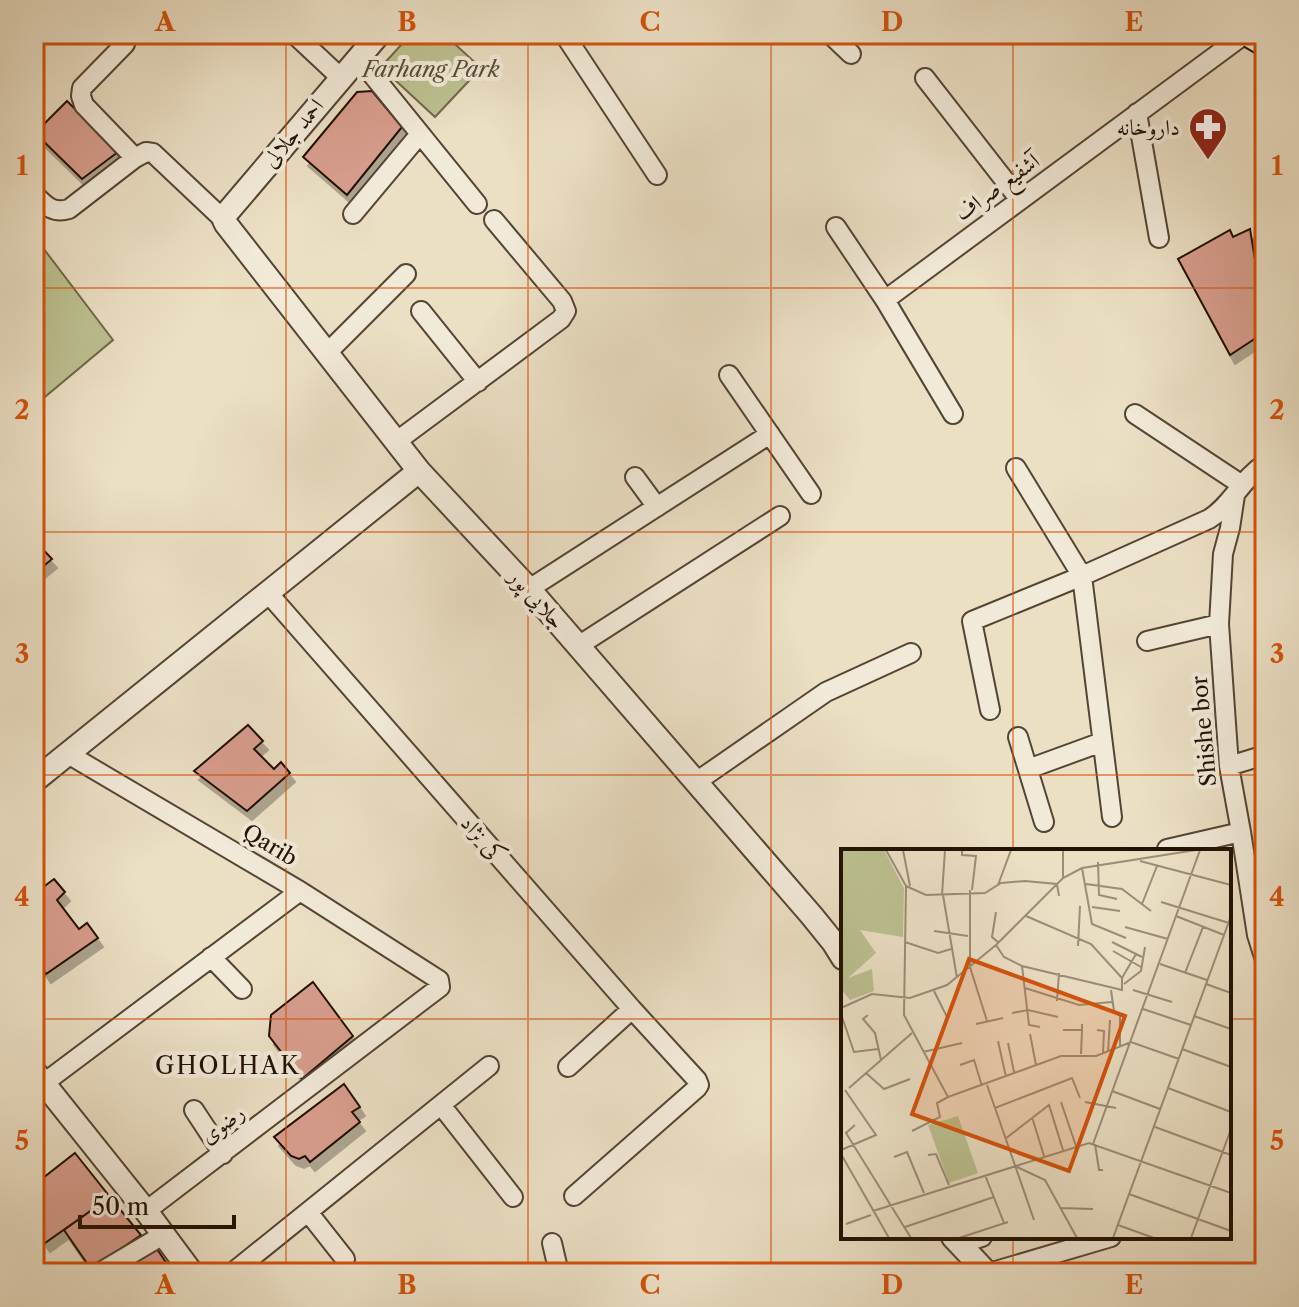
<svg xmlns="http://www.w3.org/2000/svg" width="1299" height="1307" font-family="'Libre Caslon Text',Amiri,serif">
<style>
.green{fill:#bcc090;stroke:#70684a;stroke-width:2}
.building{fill:#d79d8d;stroke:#231104;stroke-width:2;filter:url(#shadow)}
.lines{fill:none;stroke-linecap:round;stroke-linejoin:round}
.minor-casing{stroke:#554434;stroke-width:22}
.tertiary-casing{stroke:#554434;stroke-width:26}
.secondary-casing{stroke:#231104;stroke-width:28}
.minor{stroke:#f2ead9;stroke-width:18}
.tertiary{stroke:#f2ead9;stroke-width:22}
.secondary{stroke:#f2ead9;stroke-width:24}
.grid{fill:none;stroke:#d4520b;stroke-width:2;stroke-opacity:0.55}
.labels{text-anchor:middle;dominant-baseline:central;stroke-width:8;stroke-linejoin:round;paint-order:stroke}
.park-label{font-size:22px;font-style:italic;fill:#594e35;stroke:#f2ead9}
.poi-label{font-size:22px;fill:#231104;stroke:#f2ead9;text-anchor:end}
.street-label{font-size:22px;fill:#231104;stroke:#f2ead9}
.neighbourhood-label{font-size:24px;letter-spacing:2px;fill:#231104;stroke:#f2ead9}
.inset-road{fill:none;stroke:#9b8d77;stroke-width:2}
.view{fill:#d4520b;fill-opacity:0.15;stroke:#d4520b;stroke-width:4}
.inset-edge{fill:none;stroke:#231104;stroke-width:4}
.neatline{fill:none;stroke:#d4520b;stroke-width:3}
.grid-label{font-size:26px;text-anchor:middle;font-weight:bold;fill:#d4520b}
</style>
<defs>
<filter id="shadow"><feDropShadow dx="5" dy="9" stdDeviation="0" flood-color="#0004"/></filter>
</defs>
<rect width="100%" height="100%" fill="#ebdfc4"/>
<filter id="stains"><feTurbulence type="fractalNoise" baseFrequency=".0025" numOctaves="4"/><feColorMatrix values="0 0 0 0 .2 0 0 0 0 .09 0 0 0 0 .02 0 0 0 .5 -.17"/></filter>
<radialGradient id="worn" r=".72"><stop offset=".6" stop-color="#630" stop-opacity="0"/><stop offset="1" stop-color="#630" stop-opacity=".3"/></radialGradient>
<path class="green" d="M411 34H444L481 68 435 117 381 67Z
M34 236 113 340 34 406Z"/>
<path class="building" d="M372 91 402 127 347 195 303 157 357 92Z
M67 101 118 152 82 179 35 133Z
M1250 229 1265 321V332L1230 355 1178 259 1230 230 1233 237Z
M34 540 52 559 34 574Z
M248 725 263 741 254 749 274 769 281 762 290 773 247 811 194 771Z
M54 879 65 892 57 900 79 929 87 923 98 938 46 974 34 957V894Z
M313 982 353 1036 302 1079 269 1036 271 1015Z
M344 1084 360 1107 352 1112 360 1122 310 1162 305 1156 299 1159 291 1156 274 1137Z
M75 1153 110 1197 45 1243 34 1227V1185Z
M110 1197 141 1235 91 1269 64 1230Z
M157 1249 173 1273H120L119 1272Z"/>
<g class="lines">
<defs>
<path id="minor" d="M294 34 340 77
M564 34 657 175
M830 34 851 54
M125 44 82 88 81 96 84 105 135 158
M358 57 477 204
M925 78 1020 200
M1137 113 1159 238
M34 194C45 205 52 214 69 209L135 158 146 152 153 153 224 220
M353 214 420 134
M836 227 885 300 953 414
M885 300 1245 34
M421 311 478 382
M327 353 406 274
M729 375 811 494
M1135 414 1242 485
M397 441 561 319 566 311 562 301 494 220
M1016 468 1082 576 1112 817
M635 477 657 507
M1235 495 1230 528 1223 554 1219 624 1229 766 1241 832 1257 935 1265 960
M529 589 770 434
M268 593 632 1009 697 1080 699 1085 697 1088 574 1196
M1147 641 1219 624
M578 646 780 516
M990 710 972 621 1082 576 1209 519C1232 505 1242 478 1265 464
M1018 737 1044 822
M68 754 300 891 439 980 440 987 146 1211
M1229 766 1265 755
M1028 769 1102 742
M696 782 826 692 911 653
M1167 849 1241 832
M211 957 242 989
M568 1067 632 1009
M44 1083 300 891
M441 1105 513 1197
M194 1110 223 1154
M308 1212 345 1259
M552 1243 559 1273
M960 1244 982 1237
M99 1273 163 1235
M232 1273 489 1066
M989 1273 1111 1237"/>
<path id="tertiary" d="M379 34 226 214 224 220 226 224 419 471 529 589 812 916 833 942 843 958
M34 781 419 471
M34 1071 146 1211 192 1273
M953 1237 987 1273"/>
<path id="secondary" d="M1248 34 1265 44"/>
</defs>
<use href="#minor" class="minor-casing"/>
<use href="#tertiary" class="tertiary-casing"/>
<use href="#secondary" class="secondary-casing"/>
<use href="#minor" class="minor"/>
<use href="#tertiary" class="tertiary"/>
<use href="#secondary" class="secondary"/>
</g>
<path class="grid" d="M286 34V1273M528 34V1273M771 34V1273M1013 34V851M34 288H1265M34 532H1265M34 775H1265M34 1019H843M1229 1019H1265M1013 1237V1273"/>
<defs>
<symbol id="pharmacy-pin" viewBox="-11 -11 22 30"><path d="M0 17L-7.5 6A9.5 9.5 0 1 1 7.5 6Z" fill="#8f2418" stroke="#f2ead9"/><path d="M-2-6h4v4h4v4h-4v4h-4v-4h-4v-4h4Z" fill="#fff"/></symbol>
</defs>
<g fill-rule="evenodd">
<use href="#pharmacy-pin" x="1186" y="105" width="44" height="60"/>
</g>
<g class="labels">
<g class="park-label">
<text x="431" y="69">Farhang Park</text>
</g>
<g class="poi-label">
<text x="1180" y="127">داروخانه</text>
</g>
<g class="street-label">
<text transform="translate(293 133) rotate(-50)">احمد جلالی</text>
<text transform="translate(997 187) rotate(-36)">آشفیع صراف</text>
<text transform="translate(537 599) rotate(48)">جلایی پور</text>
<text transform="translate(1204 731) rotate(-95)">Shishe bor</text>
<text transform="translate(483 839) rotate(49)">کی نژاد</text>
<text transform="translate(270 845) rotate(31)">Qarib</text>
<text transform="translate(222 1124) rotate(-37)">رضوی</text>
</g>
<g class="neighbourhood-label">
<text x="228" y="1065">GHOLHAK</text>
</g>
</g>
<g transform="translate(841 849)">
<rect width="390" height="390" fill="#ebdfc4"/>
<path d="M0 1H43L63 39 62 88 19 81 35 104 7 129 31 120 33 142 9 151 0 140ZM117 267 137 324 108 334 87 276Z" fill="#bcc090"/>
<path class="inset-road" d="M45 1 65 37M62 1 69 37M121 1V6L135 7 131 41M222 1V29M299 12 390 36M257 13 258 46 276 50M241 19 251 75 285 89M245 35 281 40 310 62M157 36 170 1M65 37 63 166 107 248 220 207H255L290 193 338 210M65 37 85 46 144 44 160 34 184 32 216 35 218 47M129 41V118L146 172M101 46 104 1M102 46 116 129M320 53 388 74M301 55 316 17M251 58 279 62M155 63 151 88 158 94M335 67 383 86M284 78 327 90M93 82 127 87M64 93 97 104 110 100M271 93 301 108M155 96 163 108 181 117 281 141V129L250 95 185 67M237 97 239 57M272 102 300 118M319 115 366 131M181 117 188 176 199 178M344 124 362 78M281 129 295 105M283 135 300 122 304 98M365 135 390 144M184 139 238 156 271 153M270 141 273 162 279 167V197M292 141 331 153M93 142 107 170M216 152 218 124M0 159 31 145 69 149 106 136 155 96 222 29 241 19 355 1M302 160 350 176M171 164 187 161 217 168M0 165 13 203 37 200M27 166 22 170 34 184 40 211M353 167 390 180M135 175 162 169M222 181H241V175M256 181 263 182 262 204M189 185 195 216M157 192 165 228M167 194 173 223M341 200 390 218M82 203 121 194M267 203 269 171M240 205 241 181M119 216 133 211 141 237M25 224 43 240 69 230M146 236 193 371M8 239 71 184M327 239 390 263M271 242 319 260M220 253 235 297M244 253 275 259M154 259 231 229 239 249M191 268 203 307M14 276 5 284 70 389M314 278 390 306M71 282 99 268 96 254 107 248M164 290 208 256 222 301M252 295 359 1M254 295 258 321H262M0 301 35 286 4 241M0 305 48 389M87 306 95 305 108 336M53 308 66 303 83 344M176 318 204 331 236 389M144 326 163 374M288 345 390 382M219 359 252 360M32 362 248 294 390 344M5 375 30 366M277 376 313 389M64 378 153 348M118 389 167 373M272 389 390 67M350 389 390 280"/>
<path class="view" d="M128 110 284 167 228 322 71 265Z"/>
<rect width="390" height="390" class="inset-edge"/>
</g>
<rect width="1299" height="1307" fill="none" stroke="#ebdfc4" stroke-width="88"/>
<path d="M80 1215v12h154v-12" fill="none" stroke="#231104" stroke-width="4"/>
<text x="92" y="1215" font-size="24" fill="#231104" stroke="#f2ead9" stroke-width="6" paint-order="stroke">50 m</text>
<rect x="44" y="44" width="1211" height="1219" class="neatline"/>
<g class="grid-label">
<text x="165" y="31">A</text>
<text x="407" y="31">B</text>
<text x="650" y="31">C</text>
<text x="892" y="31">D</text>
<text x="1134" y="31">E</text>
<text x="22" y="175">1</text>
<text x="1277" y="175">1</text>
<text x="22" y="419">2</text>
<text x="1277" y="419">2</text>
<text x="22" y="663">3</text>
<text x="1277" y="663">3</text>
<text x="22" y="906">4</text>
<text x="1277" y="906">4</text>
<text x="22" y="1150">5</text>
<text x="1277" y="1150">5</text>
<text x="165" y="1294">A</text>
<text x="407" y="1294">B</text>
<text x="650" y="1294">C</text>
<text x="892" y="1294">D</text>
<text x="1134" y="1294">E</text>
</g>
<rect width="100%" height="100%" filter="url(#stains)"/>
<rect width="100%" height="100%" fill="url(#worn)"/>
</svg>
